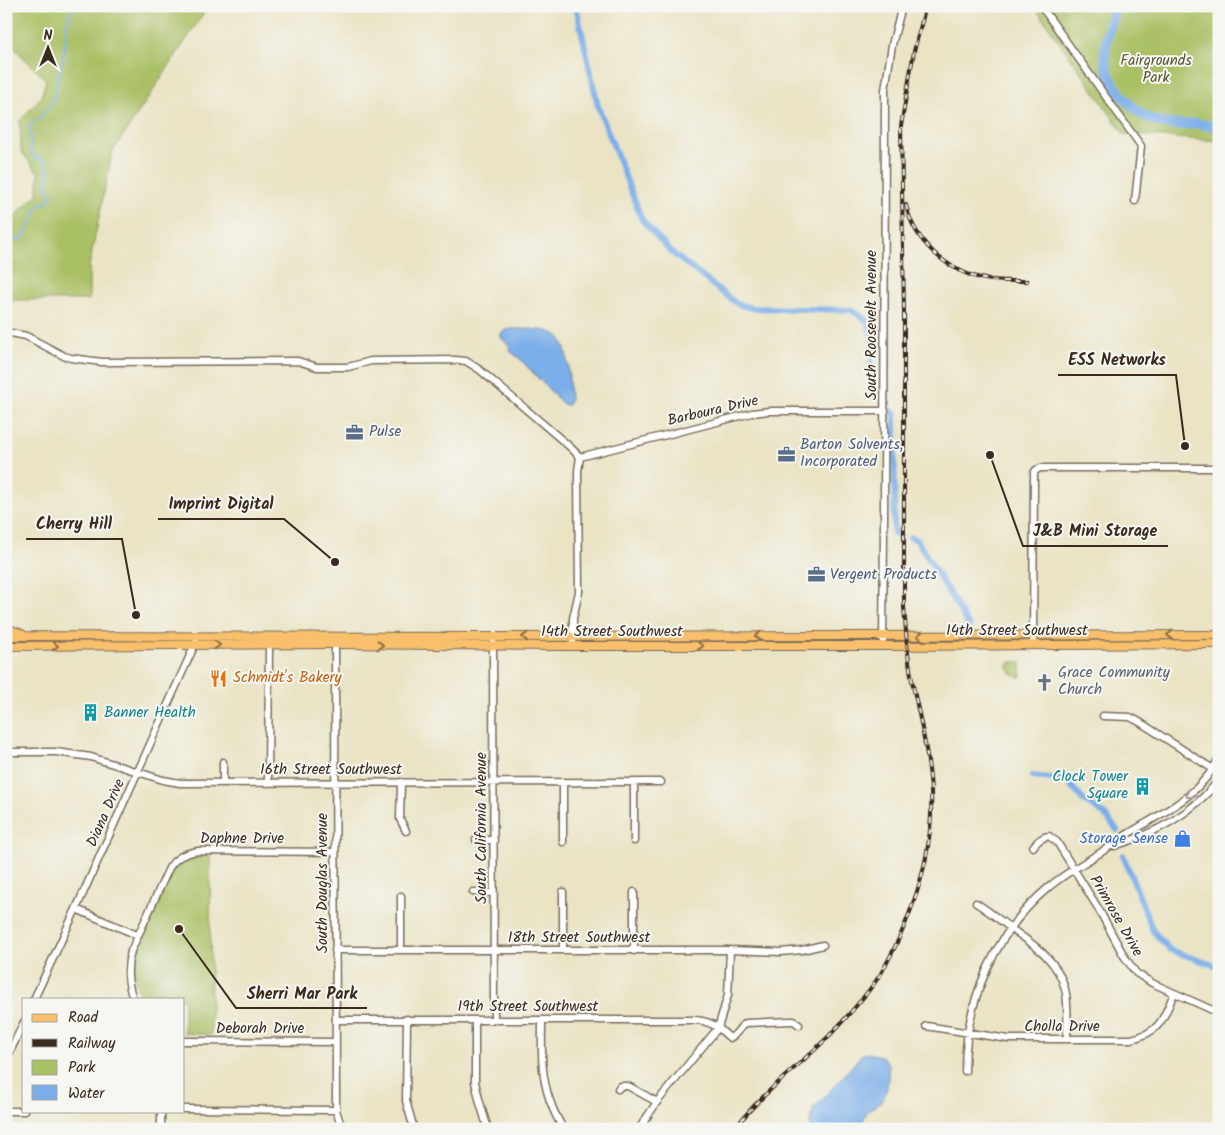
<svg xmlns="http://www.w3.org/2000/svg" width="1225" height="1135" font-family="Kalam,sans-serif">
<style>
.green{fill:#aac065;stroke:#727542}
.water{fill:#7bafe9;stroke:#5b6c84}
.lines{fill:none;stroke-linecap:round;stroke-linejoin:round}
.stream{stroke:#7bafe9;stroke-width:2}
.canal{stroke:#7bafe9;stroke-width:6}
.river{stroke:#7bafe9;stroke-width:10}
.minor-casing{stroke:#786b58;stroke-width:9}
.major-casing{stroke:#786b58;stroke-width:10}
.minor{stroke:#fff;stroke-width:6}
.major{stroke:#f8bf6c;stroke-width:8}
.rail-casing{stroke:#3b2a1e;stroke-width:4}
.rail{stroke:#f6f6f2;stroke-width:2;stroke-dasharray:5.5;stroke-linecap:butt}
.oneway{stroke:#906d41}
.oneway2{stroke:#a79f9a}
.labels{text-anchor:middle;dominant-baseline:central;stroke-width:4;stroke-linejoin:round;paint-order:stroke}
.park-label{font-size:15px;fill:#5c5733;stroke:#f6f6f2}
.street-label{font-size:15px;fill:#3b2a1e;stroke:#f6f6f2}
.service-label{font-size:15px;fill:#4e5e75;stroke:#f6f6f2;text-anchor:start}
.worship-label{font-size:15px;fill:#5b616d;stroke:#f6f6f2;text-anchor:start}
.food-label{font-size:15px;fill:#c56008;stroke:#f6f6f2;text-anchor:start}
.culture-label{font-size:15px;fill:#0d838f;stroke:#f6f6f2;text-anchor:start}
.shop-label{font-size:15px;fill:#366cbe;stroke:#f6f6f2;text-anchor:end}
.leader{fill:none;stroke:#3b2a1e;stroke-width:2}
.callout-dot{fill:#3b2a1e;stroke:#f6f6f2;stroke-width:2}
.callout-label{font-size:16px;text-anchor:middle;font-weight:bold;fill:#3b2a1e;stroke:#f6f6f2;stroke-width:4;stroke-linejoin:round;paint-order:stroke}
</style>
<rect width="100%" height="100%" fill="#f6f6f2"/>
<filter id="ink" filterUnits="userSpaceOnUse"><feTurbulence type="fractalNoise" baseFrequency=".02" numOctaves="2"/><feDisplacementMap in="SourceGraphic" scale="10" xChannelSelector="R" yChannelSelector="G"/><feConvolveMatrix kernelMatrix="1 2 1 2 8 2 1 2 1" color-interpolation-filters="sRGB"/></filter>
<filter id="wash" filterUnits="userSpaceOnUse"><feTurbulence type="fractalNoise" baseFrequency=".0096" numOctaves="4" result="noise"/><feDisplacementMap in="SourceGraphic" scale="20" xChannelSelector="R" yChannelSelector="G"/><feGaussianBlur stdDeviation="1.12" result="paint"/><feColorMatrix in="noise" values="0 0 0 0 0 0 0 0 0 0 0 0 0 0 0 0 0 1.4 0 .05"/><feComposite in="paint" operator="in"/></filter>
<g filter="url(#wash)">
<rect width="100%" height="100%" fill="#eae4c5"/>
<path class="green" d="M6 6H207V8L112 153 89 267V300H6V224L27 204 28 202 37 195 39 174 21 151 20 121 41 97 46 80 6 40Z
M1034 6H1219V141L1124 134Z
M1010 662H1021V676L1019 677C1013 676 1009 672 1008 666Z
M192 856H210L211 1035 184 1033V999H141C134 983 133 969 137 953L174 868C179 862 184 858 192 856Z"/>
<path class="water" d="M510 329C524 329 546 328 557 335 570 344 569 385 570 400L568 405H565L561 402 518 357 510 351 509 345 501 338V334L503 331Z
M867 1053 882 1056 889 1064C888 1076 889 1090 882 1100 879 1106 873 1106 869 1110 865 1114 862 1123 862 1129H810V1123L813 1109 842 1078 861 1055Z"/>
<g class="lines">
<path class="stream" d="M6 242 22 239 34 217 37 206 46 203 51 198 50 192 46 186C50 176 49 169 44 160L36 158 31 153 30 128 33 121 39 120 53 101 59 71 63 60 67 24 73 6"/>
<path class="canal" d="M576 6 598 106 642 220 671 252 737 304 752 308 851 310 868 321 872 338 871 396
M892 410 895 416 894 533 899 537
M910 537 917 540 969 626
M1032 776 1066 780 1084 801 1104 814 1117 830
M1123 855 1153 931 1170 950 1219 967"/>
<path class="river" d="M1117 6 1114 10C1110 24 1105 40 1105 55 1105 83 1135 116 1161 123 1167 124 1174 125 1180 125 1187 125 1193 123 1200 124 1206 125 1212 127 1219 127"/>
</g>
</g>
<g filter="url(#ink)">
<g class="lines">
<defs>
<path id="minor" d="M1041 6 1141 146 1135 201
M6 332 26 336 64 356 71 358 102 362 298 361 317 367H348L371 361 455 360 466 361 480 370 570 447 580 457
M580 457 752 413 769 411H885
M335 640 336 1110 342 1129
M493 641 494 1020
M1033 645 1034 473 1036 470 1041 468H1219
M573 646V618L579 592 578 471 580 457
M883 646 884 526 885 90 892 45 902 6
M1103 716 1130 717 1138 721 1213 769
M6 752H56L91 757 163 780 180 783 661 782
M223 762V783
M401 782 400 819 406 831
M268 783 269 645
M634 783V841
M476 840H494
M563 842V783
M1114 846C1156 833 1191 815 1219 780
M1033 847C1037 841 1041 837 1049 836L1057 842 1098 908 1124 956 1136 973 1152 983 1219 1013
M473 892 494 893
M563 892V950
M634 892V951
M976 903C989 911 1001 921 1013 930 1036 946 1058 961 1065 989 1069 1005 1067 1023 1067 1039
M76 909 137 935
M335 950H730L781 952 802 950 823 945
M401 950V896
M34 999 76 909 196 642
M133 999C127 982 126 968 131 951L169 868C176 857 185 853 198 851L335 852
M407 1019 406 1101 414 1129
M336 1020H696C705 1021 714 1024 720 1029 724 1033 726 1035 730 1038 737 1035 739 1027 746 1023L791 1021H794L799 1025
M475 1020V1082L480 1103 488 1129
M542 1020C542 1050 540 1072 550 1101 554 1112 557 1120 564 1129
M926 1026 1008 1039H1131C1160 1033 1164 1018 1174 993
M184 1041 336 1042
M6 1060 24 1022
M965 1071C965 1001 995 932 1049 887 1066 872 1087 862 1106 849 1114 844 1122 837 1131 832 1164 812 1201 795 1219 758
M618 1089 620 1086H628L657 1102
M184 1109 336 1110
M6 1111H24
M161 1111V1129
M639 1129 657 1102 718 1028 728 995 730 950"/>
<path id="major" d="M6 628 22 634
M6 636 493 637 1219 635
M6 646 335 644 553 646H883L1219 644"/>
</defs>
<use href="#minor" class="minor-casing"/>
<use href="#major" class="major-casing"/>
<use href="#minor" class="minor"/>
<use href="#major" class="major"/>
<defs>
<path id="rail" d="M906 205C914 241 945 269 980 278 995 282 1011 281 1027 281
M734 1129C741 1121 747 1113 754 1106 778 1081 805 1060 829 1036 847 1017 866 996 880 975 889 960 897 943 904 927 923 881 933 841 931 791 929 752 918 713 911 675 907 652 906 630 904 607V310L901 126 914 51 926 6"/>
</defs>
<use href="#rail" class="rail-casing"/>
<use href="#rail" class="rail"/>
</g>
<defs><path id="oneway-chevron" d="M-2-3.5L2.5 0L-2 3.5" fill="none" stroke-width="1.6" stroke-linecap="round" stroke-linejoin="round" transform="scale(1.25)"/></defs>
<g class="oneway">
<use href="#oneway-chevron" transform="translate(1170 635) rotate(180)"/>
<use href="#oneway-chevron" transform="translate(758 636) rotate(180)"/>
<use href="#oneway-chevron" transform="translate(920 636) rotate(180)"/>
<use href="#oneway-chevron" transform="translate(525 637) rotate(180)"/>
<use href="#oneway-chevron" transform="translate(217 645)"/>
<use href="#oneway-chevron" transform="translate(380 645) rotate(1)"/>
<use href="#oneway-chevron" transform="translate(55 646)"/>
<use href="#oneway-chevron" transform="translate(700 646)"/>
</g>
<use class="oneway2" href="#oneway-chevron" transform="translate(1189 795) rotate(140)"/>
</g>
<defs>
<symbol id="office-bare" viewBox="-9 -9 18 18"><path d="M-6-3h4V-5.5h4V-3h4V5H-6ZM-1-4.5V-3h2v-1.5ZM-6 0V1H6V0Z" fill="#5c6f8a" stroke="#f6f6f2" stroke-width="2.5" paint-order="stroke"/></symbol>
<symbol id="restaurant-bare" viewBox="-9 -9 18 18"><path d="M-5-6h1v4h1v-4h1v4h1v-4h1v5L-1.5 .5V6h-2V.5L-5-1ZM5-6V6H3V1.5H1.5Q1.5-4 5-6Z" fill="#e8710a" stroke="#f6f6f2" stroke-width="2.5" paint-order="stroke"/></symbol>
<symbol id="church-bare" viewBox="-9 -9 18 18"><path d="M-1.2-6h2.4v3.5h3.3v2.4h-3.3V6h-2.4V-.1h-3.3v-2.4h3.3Z" fill="#6b7280" stroke="#f6f6f2" stroke-width="2.5" paint-order="stroke"/></symbol>
<symbol id="building-bare" viewBox="-9 -9 18 18"><path d="M-4-6H4V6H1V3H-1V6H-4ZM-2.5-4.3h1.7v1.8h-1.7ZM.8-4.3h1.7v1.8H.8ZM-2.5-1h1.7V.8h-1.7ZM.8-1h1.7V.8H.8Z" fill="#0f9aa8" stroke="#f6f6f2" stroke-width="2.5" paint-order="stroke"/></symbol>
<symbol id="shop-bare" viewBox="-9 -9 18 18"><path d="M-5-2.5h2.3a2.7 3.5 0 0 1 5.4 0H5L5.5 6h-11ZM-1.5-2.5h3a1.5 2.3 0 0 0-3 0Z" fill="#3f7fe0" stroke="#f6f6f2" stroke-width="2.5" paint-order="stroke"/></symbol>
</defs>
<g fill-rule="evenodd">
<use href="#office-bare" x="342" y="420" width="25" height="25"/>
<use href="#office-bare" x="774" y="442" width="25" height="25"/>
<use href="#office-bare" x="804" y="562" width="25" height="25"/>
<use href="#restaurant-bare" x="206" y="666" width="25" height="25"/>
<use href="#church-bare" x="1032" y="670" width="25" height="25"/>
<use href="#building-bare" x="78" y="700" width="25" height="25"/>
<use href="#building-bare" x="1130" y="774" width="25" height="25"/>
<use href="#shop-bare" x="1170" y="826" width="25" height="25"/>
</g>
<g class="labels">
<g class="park-label">
<text x="1156" y="61">Fairgrounds<tspan x="1156" dy="17">Park</tspan></text>
</g>
<g class="street-label">
<text transform="translate(872 325) rotate(-90)">South Roosevelt Avenue</text>
<text transform="translate(713 411) rotate(-13)">Barboura Drive</text>
<text x="1017" y="631">14th Street Southwest</text>
<text x="612" y="632">14th Street Southwest</text>
<text x="331" y="770">16th Street Southwest</text>
<text transform="translate(106 813) rotate(-66)">Diana Drive</text>
<text transform="translate(482 828) rotate(-90)">South California Avenue</text>
<text x="242" y="839">Daphne Drive</text>
<text transform="translate(323 883) rotate(-90)">South Douglas Avenue</text>
<text transform="translate(1116 916) rotate(60)">Primrose Drive</text>
<text x="579" y="938">18th Street Southwest</text>
<text x="528" y="1007">19th Street Southwest</text>
<text x="1062" y="1027">Cholla Drive</text>
<text x="260" y="1029">Deborah Drive</text>
</g>
<g class="service-label">
<text x="369" y="432">Pulse</text>
<text x="800" y="445">Barton Solvents,<tspan x="800" dy="17">Incorporated</tspan></text>
<text x="830" y="575">Vergent Products</text>
</g>
<g class="worship-label">
<text x="1058" y="673">Grace Community<tspan x="1058" dy="17">Church</tspan></text>
</g>
<g class="food-label">
<text x="233" y="678">Schmidt's Bakery</text>
</g>
<g class="culture-label">
<text x="104" y="713">Banner Health</text>
<text x="1128" y="777" text-anchor="end">Clock Tower<tspan x="1128" dy="17">Square</tspan></text>
</g>
<g class="shop-label">
<text x="1168" y="839">Storage Sense</text>
</g>
</g>
<path class="leader" d="M1185 446L1176 375H1058M335 562L284 519H158M136 615L122 539H26M990 455L1023 546H1168M179 929L236 1008H367"/>
<g class="callout-dot">
<circle cx="1185" cy="446" r="5"/>
<circle cx="335" cy="562" r="5"/>
<circle cx="136" cy="615" r="5"/>
<circle cx="990" cy="455" r="5"/>
<circle cx="179" cy="929" r="5"/>
</g>
<g class="callout-label">
<text x="1117" y="365">ESS Networks</text>
<text x="221" y="509">Imprint Digital</text>
<text x="74" y="529">Cherry Hill</text>
<text x="1095" y="536">J&amp;B Mini Storage</text>
<text x="302" y="999">Sherri Mar Park</text>
</g>
<rect width="1225" height="1135" fill="none" stroke="#f6f6f2" stroke-width="25"/>
<rect x="22" y="998" width="162" height="115" fill="#f6f6f2" stroke="#aba49d"/>
<rect x="32" y="1014" width="25" height="8" fill="#f8bf6c" stroke="#aba49d"/>
<text x="68" y="1022" font-size="15" fill="#3b2a1e">Road</text>
<rect x="32" y="1039" width="25" height="8" fill="#3b2a1e" stroke="#aba49d"/>
<text x="68" y="1048" font-size="15" fill="#3b2a1e">Railway</text>
<rect x="32" y="1060" width="25" height="15" fill="#aac065" stroke="#aba49d"/>
<text x="68" y="1072" font-size="15" fill="#3b2a1e">Park</text>
<rect x="32" y="1085" width="25" height="15" fill="#7bafe9" stroke="#aba49d"/>
<text x="68" y="1098" font-size="15" fill="#3b2a1e">Water</text>
<g transform="translate(48 48)" stroke="#f6f6f2" stroke-width="4" paint-order="stroke">
<path d="M0-4L9 19L0 12L-9 19Z" fill="#3b2a1e"/>
<text y="-8" font-size="14" font-weight="bold" text-anchor="middle" fill="#3b2a1e">N</text>
</g>
</svg>
